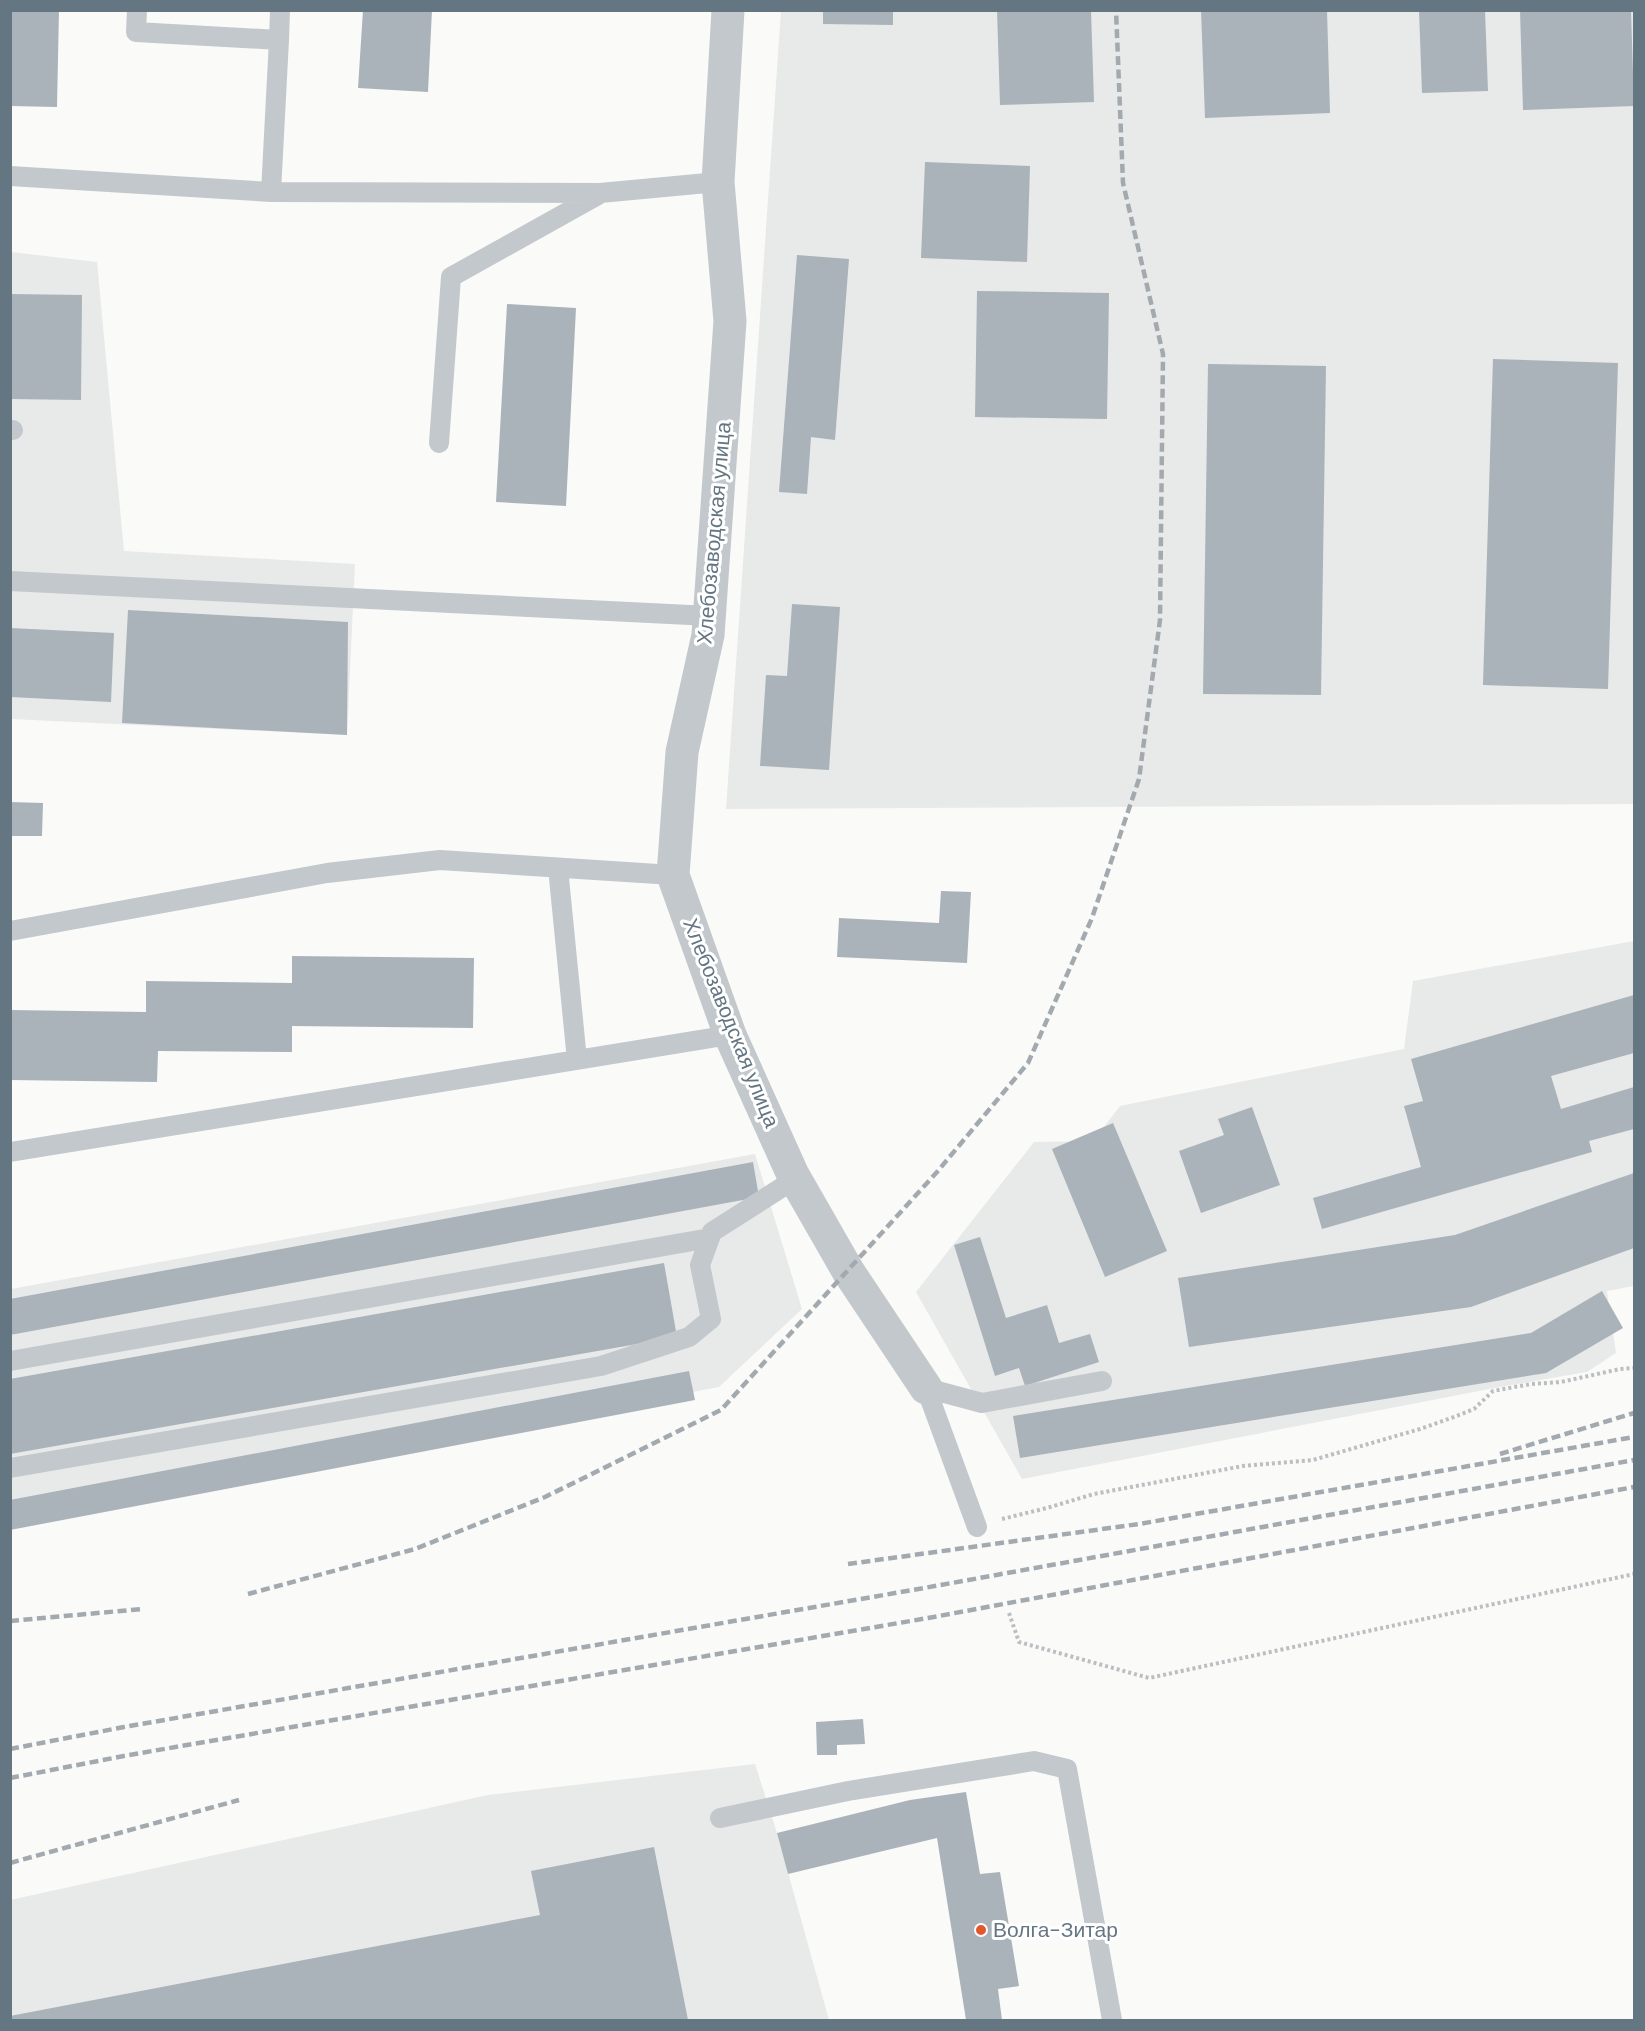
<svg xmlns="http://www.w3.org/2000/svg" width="1645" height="2031" font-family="'DM Sans',sans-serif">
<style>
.built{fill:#e8e9e9}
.building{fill:#aab3b9}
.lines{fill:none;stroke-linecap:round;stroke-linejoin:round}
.path{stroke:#bbbfc2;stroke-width:4;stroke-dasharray:3 3;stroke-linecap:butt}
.lane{stroke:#c3c8cc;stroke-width:20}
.street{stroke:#c3c8cc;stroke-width:33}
.rail{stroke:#a2aab0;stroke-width:4.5;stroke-dasharray:9 4.5;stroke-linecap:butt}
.poi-dot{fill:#e4572e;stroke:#fff;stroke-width:2}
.labels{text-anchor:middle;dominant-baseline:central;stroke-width:6;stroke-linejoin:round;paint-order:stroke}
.street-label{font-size:21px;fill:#657683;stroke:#fff}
.poi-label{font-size:21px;fill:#657683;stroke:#fff;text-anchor:start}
</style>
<rect width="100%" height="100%" fill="#fafaf8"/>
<path class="built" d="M781 11H1634V804L726 809Z
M11 252 97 262 124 551 355 564 347 735 11 719Z
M1634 941V1286L1607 1291 1616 1353 1587 1372 1500 1387 1022 1479 916 1292 1034 1142 1093 1141 1120 1106 1404 1049 1413 981Z
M755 1154 802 1309 719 1387 11 1520V1289Z
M755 1764 777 1833 829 2020H11L10 1900 488 1795Z"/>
<path class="building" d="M10 10H59L57 107 10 106Z
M363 10H432L428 92 358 88Z
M823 10H893V25L823 24Z
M997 10H1091L1094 102 1000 105Z
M1201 10H1327L1330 113 1205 118Z
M1419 10H1485L1488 91 1422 93Z
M1520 10H1631L1634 106 1523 110Z
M925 162 1030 166 1027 262 921 258Z
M797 255 849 259 835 440 811 437 807 494 779 492Z
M977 291 1109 293 1107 419 975 417Z
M10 294 82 295 81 400 10 399Z
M507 304 576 308 566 506 496 502Z
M1493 359 1618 363 1608 689 1483 685Z
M1208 364 1326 366 1321 695 1203 694Z
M792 604 840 607 829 770 760 766 766 675 787 676Z
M128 610 348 622 347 735 122 723Z
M10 628 114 633 111 702 10 697Z
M10 802 43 803 42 836H10Z
M941 891 971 892 967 963 837 957 839 918 939 923Z
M292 956 474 958 473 1028 292 1026V1052L158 1051 157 1082 10 1080V1010L146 1012V981L292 983Z
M1634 995V1053L1551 1076 1561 1109 1634 1087V1129L1589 1141 1592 1152 1322 1229 1313 1198 1421 1167 1404 1106 1423 1101 1411 1059Z
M1252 1107 1280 1185 1201 1213 1179 1151 1224 1135 1218 1119Z
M1113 1123 1167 1251 1105 1277 1052 1149Z
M753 1162 759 1197 10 1335V1299Z
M1634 1173V1248L1471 1307 1189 1347 1178 1278 1455 1235Z
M980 1237 1006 1318 1047 1305 1059 1343 1090 1334 1099 1362 1025 1386 1019 1368 995 1376 954 1245Z
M664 1263 677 1337 10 1454V1379Z
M1602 1291 1623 1328 1546 1373 1020 1458 1013 1416 1531 1333Z
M689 1371 695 1400 10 1530V1500Z
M863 1719 865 1744 837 1745V1755H817L816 1722Z
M966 1792 980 1874 1000 1872 1019 1986 998 1989 1002 2020H966L937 1838 788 1874 777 1833 910 1800Z
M654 1847 688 2020H10V2016L540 1915 531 1871Z"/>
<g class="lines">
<path class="path" d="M1002 1519 1047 1508 1094 1494 1243 1466 1313 1460 1420 1429 1454 1417 1474 1409 1493 1391 1531 1384 1561 1382 1620 1369 1634 1368
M1009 1613 1019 1642 1149 1678 1634 1574"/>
<path class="lane" d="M137 10 136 32 279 40 271 192
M279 40 280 10
M10 176 271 192 600 193 718 182
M10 430H13
M439 443 451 277 598 195
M10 581 710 616
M558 868 577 1060
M10 931 327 873 440 860 673 875
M10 1152 730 1035
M10 1361 710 1238
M926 1388 982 1403 1102 1381
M926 1388 977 1527
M10 1468 601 1366 689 1337 711 1319 700 1265 712 1232 795 1179
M720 1818 848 1791 1034 1761 1067 1769 1112 2020"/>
<path class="street" d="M728 10 718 182 730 321 708 635 682 752 673 875 730 1035 793 1175 848 1271 926 1388"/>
<path class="rail" d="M1500 1454 1634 1413
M848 1564 1139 1524 1634 1437
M248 1594 415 1549 545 1497 721 1410 937 1172 1028 1063 1092 918 1139 779 1160 620 1163 354 1123 183 1116 10
M10 1621 142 1609
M10 1749 124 1727 924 1588 1634 1460
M10 1778 129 1755 928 1618 1634 1487
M10 1863 239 1800"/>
</g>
<circle class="poi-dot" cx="981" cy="1930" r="6"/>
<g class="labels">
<g class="street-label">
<text transform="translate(714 533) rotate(-85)">Хлебозаводская улица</text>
<text transform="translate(731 1023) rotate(68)">Хлебозаводская улица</text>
</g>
<g class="poi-label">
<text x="993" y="1930">Волга-Зитар</text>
</g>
</g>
<rect width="1645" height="2031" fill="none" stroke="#657683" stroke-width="24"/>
</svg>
